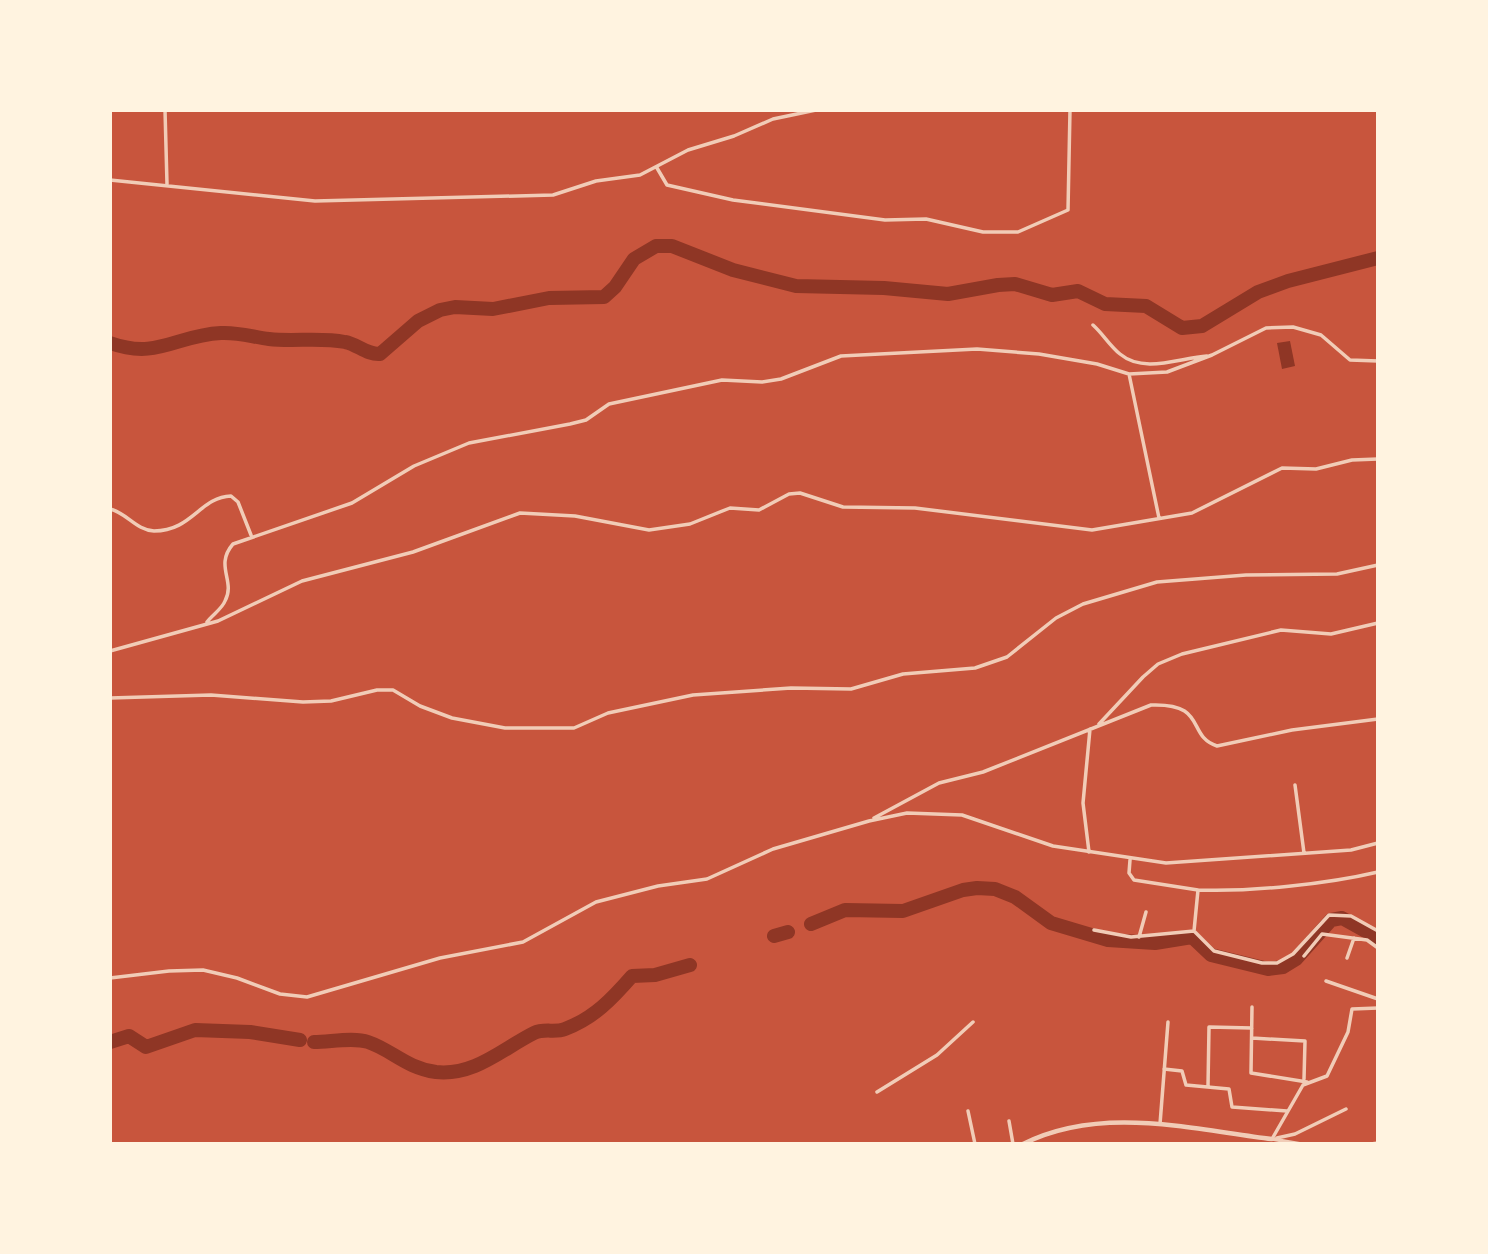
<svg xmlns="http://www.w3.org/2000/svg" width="1488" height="1254" font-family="'Zilla Slab',serif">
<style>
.water{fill:#8f3625}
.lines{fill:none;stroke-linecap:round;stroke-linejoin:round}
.river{stroke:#8f3625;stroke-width:14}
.minor{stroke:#f1ccb7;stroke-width:3.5}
.tertiary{stroke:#f1ccb7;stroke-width:4.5}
</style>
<rect width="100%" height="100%" fill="#c8553d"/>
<path class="water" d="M1290 341 1295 366 1282 369 1277 343Z"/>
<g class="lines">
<path class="river" d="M110 343C158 360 176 335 221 333 238 332 253 337 269 339 294 342 319 337 345 342 357 344 367 355 380 354L418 321 440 310 455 307 493 309 549 298 604 297 615 287 634 259 656 246H672L733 270 796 286 884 288 948 294 998 285 1015 284 1052 295 1078 291 1105 304 1146 306 1182 328 1202 326 1258 292 1288 281 1378 258
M811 924 845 910 903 911 963 890 977 888 995 889 1015 897 1051 923 1108 940 1155 943 1192 937 1211 955 1268 969 1283 967 1296 959 1331 920 1342 918 1378 938
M774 936 788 932
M110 1042 129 1036 146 1047 195 1030 250 1032 300 1040
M314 1042C330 1042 354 1037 368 1042 392 1050 406 1068 436 1072 475 1076 502 1049 534 1033 544 1028 555 1033 565 1029 594 1018 612 999 632 976L655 975 690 965"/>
<path class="minor" d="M165 110 167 184
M657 168 667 185 733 200 885 220 926 219 983 232H1018L1068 210 1070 110
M110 180 315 201 553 195 596 181 640 175 688 150 734 136 773 119 816 110
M1093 325C1103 334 1110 346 1120 354 1144 374 1179 358 1207 356
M1129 374 1159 518
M110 509C127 513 136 530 154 531 192 531 200 497 231 496L238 502 251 535
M207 622C212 615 222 609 225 601 236 581 214 566 233 544L352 503 414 466 469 443 570 424 586 420 609 404 722 380 762 382 781 379 841 356 977 349 1039 354 1097 364 1129 374 1167 372 1212 355 1266 328 1293 327 1321 335 1350 360 1378 361
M110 651 218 621 302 581 413 552 520 513 575 516 649 530 690 524 730 508 759 510 789 494 800 493 843 507 915 508 1092 530 1192 513 1282 468 1316 469 1352 460 1378 459
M110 698 211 695 303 702 331 701 377 690H393L420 706 452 718 505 728H574L608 713 693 695 791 688 851 689 903 674 975 668 1007 657 1056 618 1083 604 1157 582 1246 575 1337 574 1378 565
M1099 724 1143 677 1158 664 1182 654 1281 630 1331 634 1378 623
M1295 785 1304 853
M874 818 939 783 983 772 1151 705C1208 703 1186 736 1217 746L1292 730 1378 719
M1089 852 1083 803 1090 729
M1130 860 1129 873 1134 880 1198 890 1194 931
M1198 890C1251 892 1327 884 1378 872
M1094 930 1131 937 1194 931 1214 951 1262 963H1277L1293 954 1329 915 1351 916 1378 931
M1139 937 1146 912
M1304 956 1322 934 1367 940 1378 948
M1347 958 1354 938
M110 978 169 971 203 970 237 978 280 994 307 997 440 958 523 942 596 902 658 886 707 879 773 849 869 821 907 813 962 815 1053 846 1166 863 1351 850 1378 843
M1326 981 1378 999
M1252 1007 1251 1073 1307 1082
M1252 1038 1305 1041 1304 1079
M1164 1069 1182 1071 1186 1085 1229 1089 1232 1107 1287 1111
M1208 1086 1209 1027 1252 1028
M877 1092 937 1055 973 1022
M968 1111 975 1144
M1009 1121 1013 1144
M1160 1124 1168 1022
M1277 1138 1295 1134 1346 1109
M1301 1144 1272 1139 1303 1085 1327 1076 1348 1032 1352 1009 1378 1008
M1371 1144 1378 1143"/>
<path class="tertiary" d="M1023 1144C1101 1105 1190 1129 1272 1139"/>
</g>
<rect width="1488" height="1254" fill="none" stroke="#fff3e0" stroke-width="224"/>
</svg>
